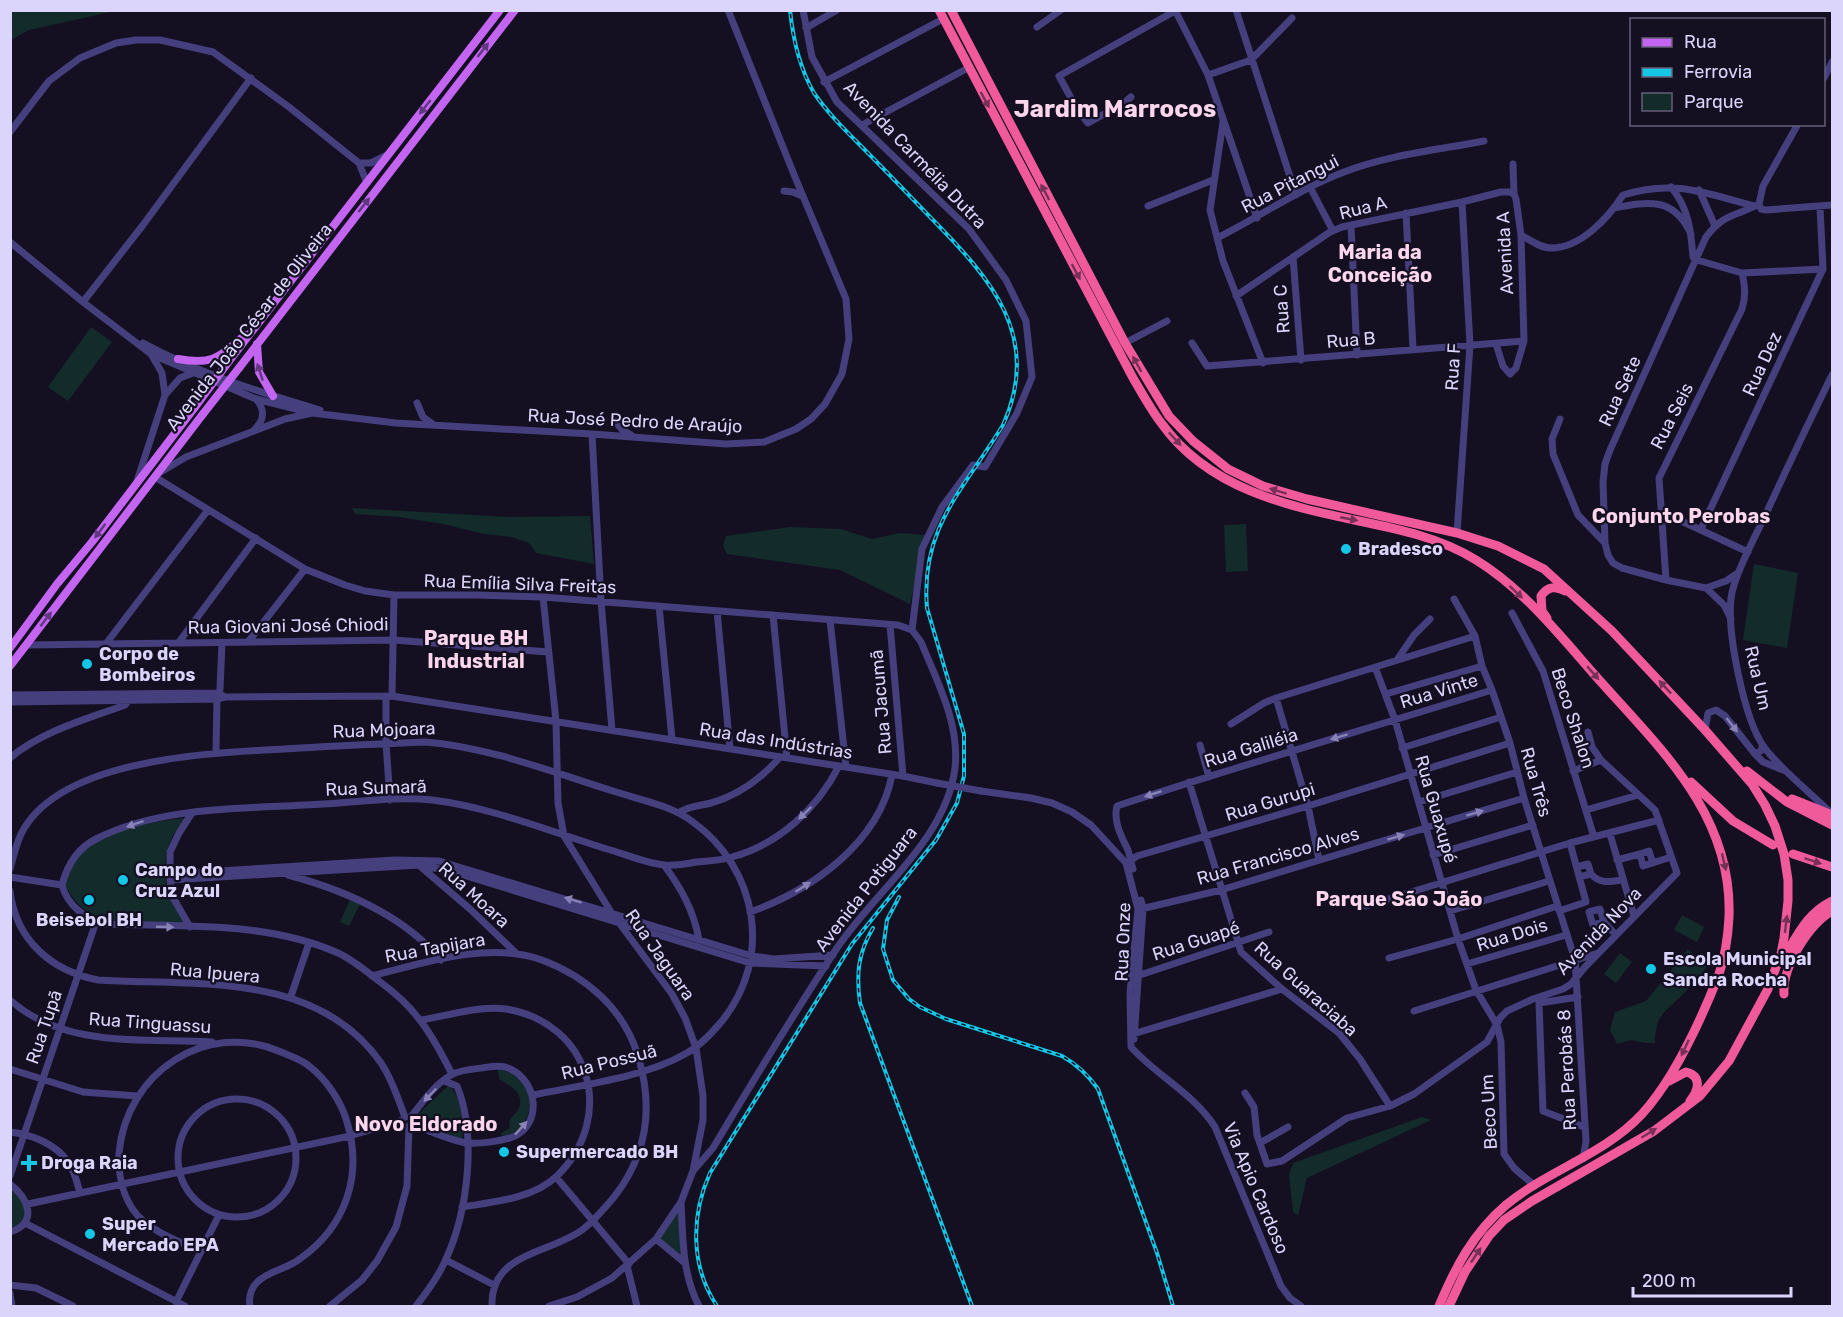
<svg xmlns="http://www.w3.org/2000/svg" width="1843" height="1317" font-family="Rubik,sans-serif">
<style>
.green{fill:#132b2b}
.lines{fill:none;stroke-linecap:round;stroke-linejoin:round}
.minor{stroke:#453f7d;stroke-width:7}
.major{stroke:#c465f2;stroke-width:8}
.highway{stroke:#f15a9a;stroke-width:9}
.rail-casing{stroke:#14c7e7;stroke-width:4}
.rail{stroke:#141022;stroke-width:1.5;stroke-dasharray:4.5;stroke-linecap:butt}
.minor-bridge{stroke:#453f7d;stroke-width:7}
.major-bridge{stroke:#c465f2;stroke-width:8}
.oneway{fill:#633680}
.oneway2{fill:#773158}
.oneway3{fill:#8882b6}
.poi-dot{fill:#14c7e7;stroke:#141022;stroke-width:2}
.labels{text-anchor:middle;dominant-baseline:central;stroke-width:4.5;stroke-linejoin:round;paint-order:stroke}
.street-label{font-size:18px;fill:#dbd5fb;stroke:#141022}
.poi-label{font-size:18px;font-weight:bold;fill:#dbd5fb;stroke:#141022;text-anchor:start}
.neighbourhood-label{font-size:20px;font-weight:bold;fill:#fbd6ec;stroke:#141022}
.district-label{font-size:24px;font-weight:bold;fill:#fbd6ec;stroke:#141022}
</style>
<rect width="100%" height="100%" fill="#141022"/>
<path class="green" d="M10 11 11 10 115 11 29 30 11 40Z
M91 327 112 342 68 401 48 387Z
M352 508 509 517 590 516 594 564 536 553 529 543 512 537 484 534 443 524 400 517 355 514Z
M1246 524 1248 571 1226 572 1224 525Z
M790 527 841 529 872 539 900 533 926 535 910 604 840 570 727 554 723 546 726 536Z
M1754 564 1798 573 1787 648 1743 640Z
M185 818 173 835 166 853 165 873 167 892 184 923 107 920C88 915 72 902 65 883 69 875 72 865 77 858 100 830 151 822 185 818Z
M350 900 360 904 349 926 340 922Z
M1682 915 1704 927 1697 942 1674 930Z
M1688 949 1707 967C1700 975 1693 984 1685 992 1666 1012 1655 1013 1655 1043H1645L1631 1040 1617 1044 1610 1030 1615 1012 1646 1001Z
M1620 953 1632 962 1616 983 1604 974Z
M497 1070C523 1070 536 1094 527 1117 524 1123 521 1129 515 1132 511 1134 506 1135 502 1136L501 1133 510 1128 509 1122C511 1117 515 1114 518 1110 526 1094 511 1086 500 1080Z
M449 1085C461 1097 465 1123 462 1139L413 1122V1119Z
M1422 1117 1431 1120 1307 1178 1298 1215 1293 1212 1289 1175 1293 1163Z
M11 1185 26 1203C26 1218 24 1224 11 1231Z
M679 1209 682 1257 659 1238Z"/>
<g class="lines">
<path class="minor" d="M803 10 812 57 837 102 969 229 1006 280 1026 321 1032 377 1017 413 985 467 973 465 942 507 922 549 912 630
M1175 10 1208 75 1257 218
M1236 10 1296 195
M1037 27 1061 10
M806 28 837 10
M1208 75 1251 60 1292 18
M1824 78 1832 62
M824 82 943 19
M1131 97 1124 103 1088 123 1077 109 1059 76 1175 11
M1223 122 1210 210 1223 261 1263 363
M862 125 968 68
M10 132 49 81 80 58 116 43 136 40H160L213 52 289 107 359 163 367 183
M359 163H371L387 155
M1310 187 1333 231
M1671 187C1689 208 1691 232 1693 257L1697 260
M1699 190 1715 226
M784 191 793 192 802 196
M1759 204 1763 186 1798 124
M1759 204 1761 209 1766 210 1832 205
M1148 206 1213 180
M1614 208C1649 201 1674 197 1691 234
M1406 213 1413 349
M1351 225 1357 355
M1521 235C1530 240 1540 248 1551 248 1581 248 1608 218 1623 195 1674 179 1705 193 1754 206
M1217 238C1259 217 1299 189 1344 172 1388 155 1437 150 1484 141
M10 242 83 302 151 354 256 399 308 412
M1293 257 1301 360
M1697 260 1742 273 1823 269
M1236 296 1330 232 1342 227 1462 202 1501 192H1509L1514 194
M83 302 143 225 251 78
M143 343C198 373 259 392 320 410
M1125 343 1167 321
M1192 343 1207 366 1524 341
M1496 344 1503 366 1510 374 1516 368 1524 341 1521 235 1516 199 1514 194 1513 164
M165 395 180 378 193 373
M417 403 423 417 433 424
M615 415C617 426 621 430 631 435
M1560 419 1552 439 1553 454 1578 515 1605 543
M254 430C265 420 265 409 256 399
M592 434 601 601 612 730
M159 473 186 457 285 419 312 413 396 423 592 434 726 444 764 442 796 429 811 419 825 404 842 374 849 339 846 299 795 177 728 10
M155 477 305 569 345 585 365 591 394 595H476L543 597 898 625 912 630
M137 481 165 395 162 373 151 354
M1662 512 1748 552
M1701 529 1823 269 1820 207
M1457 533 1470 345 1462 202
M1666 580 1659 478 1742 309C1746 296 1745 286 1742 273
M1706 588 1726 581 1738 573
M543 597 556 721 558 803 564 836 611 912 672 994 685 1018 696 1048 703 1096V1120L693 1171 681 1202 656 1239 612 1278 577 1297 549 1306
M1454 599 1475 636 1482 666 1492 690 1510 743 1524 798 1575 960 1586 1141 1583 1159
M659 606 672 739
M717 611 730 749
M1512 613 1543 671 1594 837
M773 615 787 758
M1731 619 1724 605 1706 588 1666 580 1622 568 1613 563 1608 555 1605 543 1603 482 1605 464 1610 450 1706 237C1724 213 1735 217 1759 204
M830 620 846 767
M890 625 903 776
M179 642 256 538
M248 642 305 569
M27 645 394 640 548 652
M105 645 208 510
M1397 660 1414 635 1430 619
M1375 667 1395 720 1458 939 1476 990 1497 1025 1501 1042 1504 1154 1514 1168 1535 1186
M1386 694 1482 666
M10 695 218 693 225 697
M386 696V743L390 800
M392 696 394 595
M1276 698 1308 806 1319 860
M10 702 217 699 225 697 392 696 903 776 937 783
M1231 724 1264 703 1276 698 1475 636
M1705 730 1708 713 1716 710 1725 716 1755 754 1762 750V745
M1200 745 1209 777
M1402 748 1501 717
M216 752 217 699 220 689 222 643
M1755 754 1763 762 1786 771
M10 758C42 731 87 719 125 705L129 700
M1573 771 1601 760
M1189 782 1241 952 1282 989 1339 1033 1360 1059 1390 1106
M981 791 1031 798 1052 803 1072 812 1091 825 1126 863 1138 909 1130 993 1131 1047C1157 1076 1194 1094 1215 1127L1281 1286 1290 1298 1301 1306
M1419 802 1517 772
M1586 810 1638 795
M680 812C689 806 700 806 711 803 739 795 761 779 780 757
M1832 814C1812 794 1780 769 1764 747 1744 719 1727 633 1731 598 1734 576 1754 539 1764 518 1786 470 1809 422 1832 375
M1610 834 1634 916
M1433 855 1533 825
M1617 860 1640 854
M1129 862 1137 856 1308 806 1510 743
M1653 863 1649 851 1640 854 1643 866 1671 857
M664 865C681 888 694 911 699 940
M420 866 470 909 517 954
M1577 867 1588 864 1591 874 1579 877
M10 869C13 857 16 845 21 834 59 758 211 753 284 749 331 746 378 744 425 742 489 747 552 772 613 791 640 800 671 805 693 822 758 869 773 958 722 1021 711 1034 700 1046 685 1054 643 1078 581 1085 533 1095
M1133 869C1131 863 1130 856 1128 850 1121 836 1113 821 1117 806 1241 765 1367 729 1492 690
M170 874 395 860 439 861 752 956 774 959 833 955
M1591 874C1600 884 1609 882 1622 880
M288 875C344 890 403 915 441 960
M10 877 62 885
M170 880 419 865 450 871 750 963 826 966
M62 885C67 866 78 848 96 839 162 805 250 809 323 804 359 802 397 796 432 800 491 807 551 832 607 849 625 854 645 863 664 865 674 866 686 864 696 862 708 861 720 861 732 857 779 844 817 809 839 766
M62 885C67 905 86 920 106 924 183 927 266 921 338 953 353 960 366 971 379 981 394 992 408 1004 419 1019 433 1036 442 1055 452 1074
M10 891C16 941 52 971 98 980 197 986 317 971 381 1063 392 1079 398 1099 405 1117
M1366 906 1570 843 1659 820
M1141 909 1221 890 1524 798
M1450 911 1549 881
M1559 911 1586 902 1570 843
M750 912C812 890 879 843 892 775
M1604 922 1593 925 1589 912 1600 909 1604 922 1616 935
M190 927 171 894 170 874V852L179 833 192 813
M1389 958 1458 939 1557 906
M1467 964 1566 935
M1134 975 1137 976 1269 932
M372 976C425 962 490 941 542 960 587 977 624 1009 638 1056 654 1108 647 1155 614 1197 604 1209 594 1221 582 1230 549 1254 490 1253 492 1306
M291 996 309 943
M1578 997 1539 1003 1543 1111 1584 1127
M10 1000C65 1049 144 1038 212 1042
M1414 1011 1598 953
M421 1020C446 1016 482 1005 506 1009 591 1023 617 1117 557 1176 533 1199 493 1202 462 1207
M1133 1034 1282 989
M1134 1039 1143 909 1141 900
M10 1069 83 1092 137 1096
M1245 1093 1254 1107 1257 1135 1267 1164 1282 1161 1347 1118 1390 1106 1414 1094 1487 1042 1500 1018 1507 1011 1533 999 1563 989 1571 984 1585 967 1677 873 1655 810 1601 760 1592 747 1588 732
M178 1158a59 59 0 1 1 118 0a59 59 0 1 1-118 0Z
M410 1118C421 1104 435 1084 451 1075 460 1070 472 1069 482 1068 489 1067 497 1065 505 1067 534 1075 545 1118 517 1135 507 1141 478 1144 467 1143 451 1141 428 1130 411 1124
M10 1132C31 1134 56 1144 68 1162 75 1171 77 1183 80 1193
M1260 1143 1288 1127
M693 1171 713 1148C753 1081 794 1013 837 948 876 890 946 840 955 768 960 724 937 681 921 642L912 630
M10 1176 96 922
M556 1177 629 1264
M10 1184C28 1198 39 1223 10 1232
M681 1202C683 1238 682 1274 699 1306
M28 1204 350 1136 402 1120
M25 1223 185 1306
M656 1239 685 1263
M201 1252C181 1242 154 1233 138 1216 123 1199 118 1175 119 1153 126 1073 206 1019 281 1052 290 1056 301 1059 309 1066 326 1079 341 1101 347 1122 363 1175 346 1226 301 1258 289 1268 273 1270 261 1279 252 1285 248 1296 250 1306
M446 1260 494 1285
M627 1266 637 1306
M10 1285 36 1288 73 1306
M10 1293 12 1306
M176 1302 219 1215
M330 1306 362 1280 377 1261 396 1227 407 1186 409 1126
M416 1306C427 1292 439 1276 446 1259 468 1211 477 1135 457 1086L444 1081"/>
<path class="major" d="M257 344 259 372 273 396
M178 359C214 365 218 358 245 335
M229 361 500 10
M239 368 515 10
M10 648 57 584 92 542 195 407
M10 666 203 414"/>
<path class="highway" d="M939 10 1133 378C1142 393 1151 410 1162 424 1208 488 1286 506 1359 521 1398 529 1441 538 1476 560 1522 588 1558 633 1593 673 1657 746 1733 812 1729 917 1728 937 1725 958 1718 977 1700 1022 1675 1078 1642 1114 1604 1155 1548 1170 1506 1205 1473 1233 1455 1268 1439 1306
M951 10 1125 343 1169 416 1193 441 1228 469 1263 486 1307 499 1457 533 1498 546 1544 569 1612 631 1705 730 1752 784 1765 805 1775 826 1784 854 1788 880V901L1784 938 1781 954 1768 989 1729 1061 1700 1096 1654 1131 1532 1201 1504 1220 1489 1236 1465 1272 1449 1306
M1547 618 1542 611 1541 596C1548 586 1555 586 1565 591
M1747 771 1787 802 1832 825
M1691 782 1733 821 1773 845
M1792 799 1832 815
M1793 854 1832 867
M1783 959C1797 936 1807 913 1832 901
M1784 994C1782 967 1809 924 1832 911
M1669 1081 1686 1072C1702 1076 1699 1090 1690 1101"/>
<defs>
<path id="rail" d="M899 897 887 920 883 949 893 980 909 999 920 1007 946 1019 1062 1056C1078 1065 1088 1075 1098 1089L1157 1253 1173 1306
M873 928C858 953 856 974 860 1003L972 1306
M717 1306C690 1266 691 1215 710 1173L852 944 936 840 957 803 964 776V734L927 608C920 528 964 489 1003 425 1043 337 991 279 932 219 908 194 884 169 859 144 843 128 827 112 814 93 799 67 793 40 790 10"/>
</defs>
<use href="#rail" class="rail-casing"/>
<use href="#rail" class="rail"/>
<path class="minor-bridge" d="M937 783 981 791"/>
<path class="major-bridge" d="M195 407 229 361
M203 414 239 368"/>
</g>
<defs><path id="oneway-solid" d="M-6-.8H1V-3.2L6.5 0L1 3.2V.8H-6Z" transform="scale(1.5)"/></defs>
<g class="oneway">
<use href="#oneway-solid" transform="translate(483 50) rotate(-52)"/>
<use href="#oneway-solid" transform="translate(425 107) rotate(128)"/>
<use href="#oneway-solid" transform="translate(364 205) rotate(-52)"/>
<use href="#oneway-solid" transform="translate(260 372) rotate(-108)"/>
<use href="#oneway-solid" transform="translate(100 531) rotate(127)"/>
<use href="#oneway-solid" transform="translate(46 619) rotate(-53)"/>
</g>
<g class="oneway2">
<use href="#oneway-solid" transform="translate(985 100) rotate(62)"/>
<use href="#oneway-solid" transform="translate(1045 192) rotate(-118)"/>
<use href="#oneway-solid" transform="translate(1076 272) rotate(62)"/>
<use href="#oneway-solid" transform="translate(1137 364) rotate(-119)"/>
<use href="#oneway-solid" transform="translate(1175 439) rotate(47)"/>
<use href="#oneway-solid" transform="translate(1278 491) rotate(-163)"/>
<use href="#oneway-solid" transform="translate(1349 519) rotate(11)"/>
<use href="#oneway-solid" transform="translate(1516 592) rotate(43)"/>
<use href="#oneway-solid" transform="translate(1593 673) rotate(49)"/>
<use href="#oneway-solid" transform="translate(1665 687) rotate(-133)"/>
<use href="#oneway-solid" transform="translate(1813 861) rotate(18)"/>
<use href="#oneway-solid" transform="translate(1724 862) rotate(77)"/>
<use href="#oneway-solid" transform="translate(1786 924) rotate(-83)"/>
<use href="#oneway-solid" transform="translate(1685 1048) rotate(115)"/>
<use href="#oneway-solid" transform="translate(1649 1133) rotate(-32)"/>
<use href="#oneway-solid" transform="translate(1476 1255) rotate(-56)"/>
</g>
<g class="oneway3">
<use href="#oneway-solid" transform="translate(1732 725) rotate(52)"/>
<use href="#oneway-solid" transform="translate(1339 737) rotate(163)"/>
<use href="#oneway-solid" transform="translate(1153 794) rotate(162)"/>
<use href="#oneway-solid" transform="translate(805 813) rotate(136)"/>
<use href="#oneway-solid" transform="translate(1475 813) rotate(-17)"/>
<use href="#oneway-solid" transform="translate(135 824) rotate(161)"/>
<use href="#oneway-solid" transform="translate(1396 837) rotate(-17)"/>
<use href="#oneway-solid" transform="translate(803 887) rotate(-32)"/>
<use href="#oneway-solid" transform="translate(573 900) rotate(-163)"/>
<use href="#oneway-solid" transform="translate(165 927) rotate(2)"/>
<use href="#oneway-solid" transform="translate(430 1095) rotate(134)"/>
<use href="#oneway-solid" transform="translate(521 1128) rotate(-48)"/>
</g>
<g class="poi-dot">
<circle cx="1346" cy="549" r="6"/>
<circle cx="87" cy="664" r="6"/>
<circle cx="123" cy="880" r="6"/>
<circle cx="89" cy="900" r="6"/>
<circle cx="1651" cy="969" r="6"/>
<circle cx="504" cy="1152" r="6"/>
<path d="M26 1154h6v6h6v6h-6v6h-6v-6h-6v-6h6z"/>
<circle cx="90" cy="1234" r="6"/>
</g>
<g class="labels">
<g class="street-label">
<text transform="translate(915 155) rotate(46)">Avenida Carmélia Dutra</text>
<text transform="translate(1290 184) rotate(-27)">Rua Pitangui</text>
<text transform="translate(1363 208) rotate(-14)">Rua A</text>
<text transform="translate(1505 253) rotate(-93)">Avenida A</text>
<text transform="translate(1282 309) rotate(-94)">Rua C</text>
<text transform="translate(249 327) rotate(-52)">Avenida João César de Oliveira</text>
<text transform="translate(1351 340) rotate(-5)">Rua B</text>
<text transform="translate(1762 364) rotate(-65)">Rua Dez</text>
<text transform="translate(1453 367) rotate(-87)">Rua F</text>
<text transform="translate(1620 391) rotate(-65)">Rua Sete</text>
<text transform="translate(1672 416) rotate(-63)">Rua Seis</text>
<text transform="translate(635 421) rotate(3)">Rua José Pedro de Araújo</text>
<text transform="translate(520 584) rotate(2)">Rua Emília Silva Freitas</text>
<text transform="translate(288 626) rotate(-1)">Rua Giovani José Chiodi</text>
<text transform="translate(1758 678) rotate(77)">Rua Um</text>
<text transform="translate(1439 691) rotate(-17)">Rua Vinte</text>
<text transform="translate(881 702) rotate(-95)">Rua Jacumã</text>
<text transform="translate(1573 718) rotate(72)">Beco Shalon</text>
<text transform="translate(384 730) rotate(-2)">Rua Mojoara</text>
<text transform="translate(776 741) rotate(9)">Rua das Indústrias</text>
<text transform="translate(1251 748) rotate(-17)">Rua Galiléia</text>
<text transform="translate(1536 782) rotate(74)">Rua Três</text>
<text transform="translate(376 788) rotate(-2)">Rua Sumarã</text>
<text transform="translate(1270 802) rotate(-17)">Rua Gurupi</text>
<text transform="translate(1436 809) rotate(74)">Rua Guaxupé</text>
<text transform="translate(1278 856) rotate(-16)">Rua Francisco Alves</text>
<text transform="translate(866 889) rotate(-52)">Avenida Potiguara</text>
<text transform="translate(474 895) rotate(42)">Rua Moara</text>
<text transform="translate(1599 931) rotate(-46)">Avenida Nova</text>
<text transform="translate(1512 935) rotate(-17)">Rua Dois</text>
<text transform="translate(1196 941) rotate(-18)">Rua Guapé</text>
<text transform="translate(1123 942) rotate(-88)">Rua Onze</text>
<text transform="translate(435 948) rotate(-10)">Rua Tapijara</text>
<text transform="translate(660 955) rotate(55)">Rua Jaguara</text>
<text transform="translate(215 973) rotate(5)">Rua Ipuera</text>
<text transform="translate(1306 989) rotate(42)">Rua Guaraciaba</text>
<text transform="translate(150 1023) rotate(4)">Rua Tinguassu</text>
<text transform="translate(44 1027) rotate(-71)">Rua Tupã</text>
<text transform="translate(609 1062) rotate(-14)">Rua Possuã</text>
<text transform="translate(1567 1070) rotate(-93)">Rua Perobás 8</text>
<text transform="translate(1489 1112) rotate(-93)">Beco Um</text>
<text transform="translate(1256 1188) rotate(67)">Via Apio Cardoso</text>
</g>
<g class="poi-label">
<text x="1358" y="549">Bradesco</text>
<text x="99" y="654">Corpo de<tspan x="99" dy="21">Bombeiros</tspan></text>
<text x="135" y="870">Campo do<tspan x="135" dy="21">Cruz Azul</tspan></text>
<text x="89" y="920" text-anchor="middle">Beisebol BH</text>
<text x="1663" y="959">Escola Municipal<tspan x="1663" dy="21">Sandra Rocha</tspan></text>
<text x="516" y="1152">Supermercado BH</text>
<text x="41" y="1163">Droga Raia</text>
<text x="102" y="1224">Super<tspan x="102" dy="21">Mercado EPA</tspan></text>
</g>
<g class="neighbourhood-label">
<text x="1380" y="252">Maria da<tspan x="1380" dy="23">Conceição</tspan></text>
<text x="1681" y="516">Conjunto Perobas</text>
<text x="476" y="638">Parque BH<tspan x="476" dy="23">Industrial</tspan></text>
<text x="1399" y="899">Parque São João</text>
<text x="426" y="1124">Novo Eldorado</text>
</g>
<g class="district-label">
<text x="1115" y="109">Jardim Marrocos</text>
</g>
</g>
<rect width="1843" height="1317" fill="none" stroke="#dbd5fb" stroke-width="24"/>
<rect x="1630" y="18" width="195" height="108" fill="#141022" stroke="#645f79" stroke-width="1.5"/>
<rect x="1642" y="38" width="30" height="9" fill="#c465f2" stroke="#645f79" stroke-width="1.5"/>
<text x="1684" y="48" font-size="18" fill="#dbd5fb">Rua</text>
<rect x="1642" y="68" width="30" height="9" fill="#14c7e7" stroke="#645f79" stroke-width="1.5"/>
<text x="1684" y="78" font-size="18" fill="#dbd5fb">Ferrovia</text>
<rect x="1642" y="93" width="30" height="18" fill="#132b2b" stroke="#645f79" stroke-width="1.5"/>
<text x="1684" y="108" font-size="18" fill="#dbd5fb">Parque</text>
<path d="M1633 1287v9h158v-9" fill="none" stroke="#dbd5fb" stroke-width="3"/>
<text x="1642" y="1287" font-size="18" fill="#dbd5fb" stroke="#141022" stroke-width="4.5" paint-order="stroke">200 m</text>
</svg>
